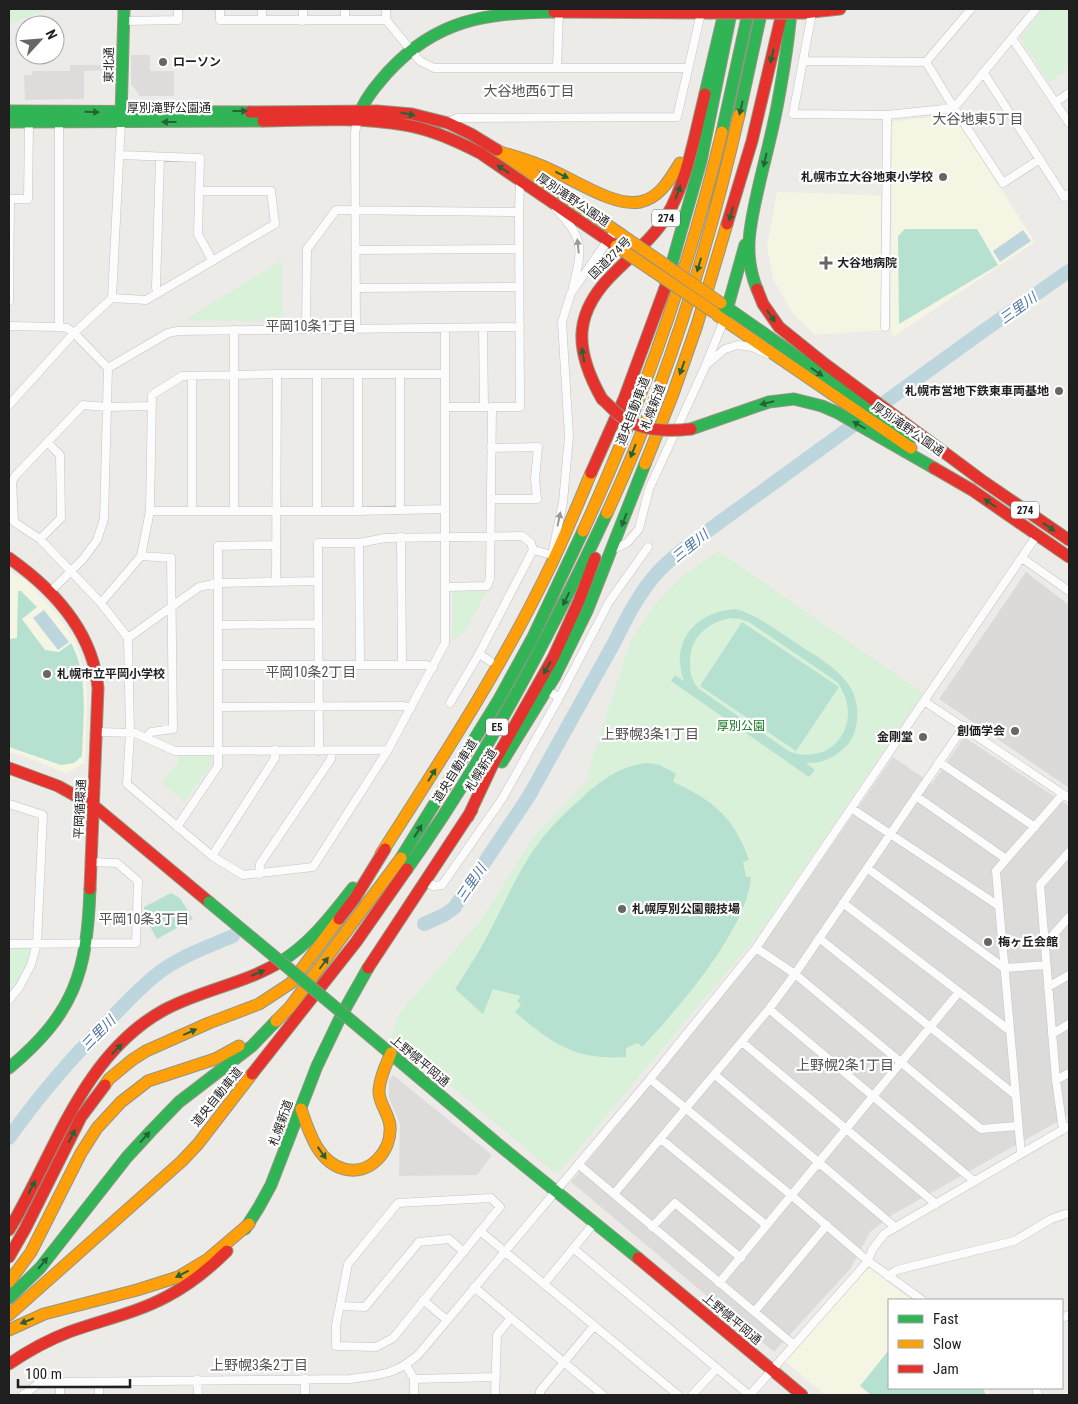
<svg xmlns="http://www.w3.org/2000/svg" width="1078" height="1404" font-family="'Roboto Condensed','Noto Sans JP',sans-serif">
<style>
.residential{fill:#dcdbd9}
.education{fill:#f5f5e4}
.religious{fill:#dbdad9}
.park{fill:#d8f1d8}
.pitch{fill:#b6e1d0;fill-rule:evenodd}
.parking{fill:#dddcdb}
.water{fill:#bdd6de}
.lines{fill:none;stroke-linecap:round;stroke-linejoin:round}
.river{stroke:#bdd6de;stroke-width:14}
.street-casing{stroke:#c4c3c2;stroke-width:9}
.fast-casing{stroke:#949681;stroke-width:13}
.slow-casing{stroke:#949681;stroke-width:13}
.jam-casing{stroke:#949681;stroke-width:13}
.street{stroke:#fcfcfc;stroke-width:8}
.fast{stroke:#30b455;stroke-width:11}
.slow{stroke:#ff9f0a;stroke-width:11}
.jam{stroke:#e5322d;stroke-width:11}
.fast-bridge-casing{stroke:#949681;stroke-width:13;stroke-linecap:butt}
.slow-bridge-casing{stroke:#949681;stroke-width:13;stroke-linecap:butt}
.jam-bridge-casing{stroke:#949681;stroke-width:13;stroke-linecap:butt}
.fast-bridge{stroke:#30b455;stroke-width:11}
.slow-bridge{stroke:#ff9f0a;stroke-width:11}
.jam-bridge{stroke:#e5322d;stroke-width:11}
.oneway{fill:#276237}
.oneway2{fill:#999}
.poi-dot{fill:#676665;stroke:#fff;stroke-width:2}
.labels{text-anchor:middle;dominant-baseline:central;stroke-width:4.5;stroke-linejoin:round;paint-order:stroke}
.shield{fill:#fff;stroke:#626262;stroke-width:1}
.shield-label{font-size:11px;font-weight:bold;fill:#1f1f1f}
.poi-label{font-size:12px;font-weight:bold;fill:#1f1f1f;stroke:#fff;text-anchor:start}
.street-label{font-size:12px;fill:#1f1f1f;stroke:#fff}
.park-label{font-size:12px;fill:#13771f;stroke:#fff}
.neighbourhood-label{font-size:14px;fill:#525252;stroke:#fff}
.water-label{font-size:14px;font-style:italic;fill:#4e75a1;stroke:#fff}
</style>
<rect width="100%" height="100%" fill="#edebe8"/>
<path class="residential" d="M964 737 1069 806V1115L892 1215 870 1232 851 1268 774 1352 571 1182 767 939 893 757 932 784Z"/>
<path class="education" d="M951 115 954 116 1035 242 893 337 891 332 892 123 895 121Z
M777 192 881 195 882 330 815 335 793 314 773 279 767 246Z
M9 570 25 580 58 615 75 642 81 658 87 691 85 763 66 773 21 755 9 752Z
M869 1267 911 1300H889V1388H988L990 1395H825L784 1360Z"/>
<path class="religious" d="M1026 572 1069 605V788L939 699Z"/>
<path class="park" d="M9 9H49L9 24Z
M1043 9H1069V69L1049 82 1021 39 1022 35Z
M282 260 283 322 185 320Z
M718 551 923 693 758 935 559 1172 553 1171 391 1036 399 1014 482 919 535 835 591 777 588 772 631 640 655 605 679 579Z
M487 590 465 632 452 640 453 594 455 591Z
M179 756H210L212 758V763L184 802 162 783 178 762Z
M37 943 31 965 9 1000V944Z"/>
<path class="pitch" d="M905 229H977L998 265 899 324 898 236Z
M18 591H21L37 607 22 619 45 650 59 652 71 643C89 674 83 721 82 756L74 763 61 765 9 747V639L17 638Z
M736 609C759 616 776 630 796 643 823 661 861 679 857 718 857 726 854 736 849 743 838 756 823 764 806 763L815 770 809 777 671 681 675 675 684 681C669 641 697 611 736 609ZM730 618 740 619 749 622 837 682C865 719 836 767 790 752L699 689C692 681 690 674 690 664 689 638 707 623 730 618Z
M742 622 839 687 796 751 700 686Z
M648 763 660 765 676 774 673 782C713 800 734 817 749 860L743 862 746 877H751C747 930 678 1009 642 1047L638 1043 626 1048V1057C574 1060 553 1044 515 1012L521 1005 517 1001 521 996 493 989 483 1014 455 989C468 969 481 949 492 927 507 899 519 869 538 844 551 826 569 809 585 795 604 778 623 765 648 763Z
M171 893 180 898 193 919 157 939 144 916V907Z
M889 1350V1388H983L986 1395H871L860 1386Z"/>
<path class="parking" d="M131 55H150V71H174V96H140L131 84Z
M70 65H109V70L84 71V99L25 100 24 75H32V71H70Z
M393 1075 492 1155 477 1175 399 1176 400 1124 389 1098V1080Z"/>
<path class="water" d="M1023 230 1031 241 1000 262 993 251Z
M44 610 69 642 58 650 33 618Z"/>
<g class="lines">
<path class="river" d="M424 924 444 915 454 908 529 796 614 643C626 619 639 593 657 573 675 553 699 538 720 522L972 339 1069 271
M9 1138C40 1094 75 1054 113 1016 129 1000 145 982 164 969 185 955 209 946 233 936"/>
<defs>
<path id="street" d="M220 9V20H386
M262 9V20
M345 9V20
M386 9V20L420 61 434 68H688
M812 13 793 114 887 115 954 108 1036 9
M124 21 178 20V9
M303 21V9
M1012 38 1069 123
M803 61 926 62 971 9
M926 62 954 108 1003 183 1040 159
M557 68 559 11
M983 72 1064 197 1069 194
M1056 102 1069 93
M447 123 457 118 677 117 701 13
M119 155 200 158 198 234 212 260
M9 199H28L29 122
M556 209C584 239 583 247 573 287
M356 250 519 249
M356 288 519 287
M157 293 156 287 160 157
M112 298 146 300 275 224 271 191H200
M9 301 10 199
M9 326 59 327 67 328 74 333 108 368
M59 327V119
M885 327 887 115
M483 328 484 407
M306 329 307 249 336 210 519 212
M356 329 355 132 358 120
M707 362 724 320
M192 376V511
M9 405 74 333 112 298 121 122
M151 406 107 407 83 405 15 476 12 482 14 522 40 539 101 603 128 638 130 733 127 784 212 856 243 875 313 867 388 750
M445 407H487
M491 448 538 447 535 479 537 499H492
M234 510V330
M400 510V374
M150 511H358L445 509
M317 511V374
M358 511V374
M401 537 402 665
M40 539 61 518 60 455 47 442
M359 543 360 665
M612 550 627 543 639 529 649 489 706 365 725 349 738 345 752 347 767 354
M552 555 563 502 569 436 562 322 571 293 615 230
M141 556 171 558 173 729 151 732 146 738
M1022 558 1069 591
M276 582 277 374
M446 587 487 586 490 578 492 407H520L519 212 520 181
M49 593 83 559 97 540 104 519 108 368 168 333 178 331 520 327
M101 603 141 556 150 511 152 395 182 376 277 374H445
M218 625 318 624
M128 638 199 587 218 583 318 581
M479 654 490 661
M218 665H426L433 668
M559 698 609 602 648 547
M924 701 1069 798
M450 703 479 654 533 550
M218 707 404 706 411 708
M97 732 135 733 175 751 388 750 445 643V328
M319 751 318 543H359L385 538 522 536 531 543 533 550 552 555
M939 762 1035 827
M916 796 1006 859
M9 804 43 815 37 943 31 965 20 986 9 1000
M851 808 999 906
M177 827 218 766V546L275 545
M212 856 275 758V750
M867 868 1004 968 1046 965
M259 874 260 864 331 759 332 751
M425 882 434 886 442 885 502 799 559 698 550 692
M843 903 1009 1030
M819 938 1014 1094
M9 944 136 943 138 881 117 863 91 862
M1045 944 1069 917
M756 948 795 974 981 1129 1017 1126
M1048 987 1069 975
M769 1009 974 1181
M1052 1034 1069 1024
M742 1042 936 1204
M714 1074 895 1227
M650 1079 791 1195 868 1261 922 1300
M1056 1080 1069 1073
M1063 1130 1056 1080 1040 885 1069 852
M661 1139 766 1225
M1021 1154 996 871 1063 794
M578 1164 794 1345
M614 1194 769 1009 795 974 964 726
M491 1198 500 1207 393 1338 376 1347 336 1346V1325L348 1264 398 1203Z
M652 1227 675 1203 741 1258
M480 1231 678 1395
M573 1248 749 1395
M888 1276 897 1270 1014 1241 1051 1219 1069 1213
M719 1283 959 992
M544 1284 595 1222
M474 1287 603 1395
M423 1300 447 1320
M340 1306 365 1307 419 1242 449 1239 464 1252
M755 1311 827 1225
M1062 1318 1069 1315
M406 1365 414 1379 496 1377
M305 1379V1395
M414 1379V1395
M197 1380 198 1395
M1036 1388 1038 1395
M23 1395 38 1384 60 1382
M60 1395V1382L350 1379C379 1375 395 1375 418 1355L650 1079 756 948 1037 535
M99 1395V1382
M495 1395 497 1335 511 1318
M540 1395V1391L594 1326
M692 1395 717 1368
M750 1395 868 1261 872 1250 884 1234 1069 1126"/>
<path id="fast" d="M705 94 725 9
M9 111 250 112
M739 115 762 9
M359 116C364 99 377 85 388 72 437 19 486 13 554 12
M121 117 124 9
M9 122 263 121
M722 132 749 9
M665 288 701 161 730 18
M757 289C742 253 751 221 759 185 765 159 772 133 777 107 783 75 789 42 791 9
M722 304 912 437
M724 320 745 245
M691 429 769 402 794 399 822 406 838 413 934 468
M502 762 555 676 587 611 645 464
M401 858 498 701 533 637 583 531
M407 869C486 758 549 637 607 513
M280 962C310 944 331 916 353 888
M353 1022 499 1145 638 1258
M9 1068C75 1013 87 972 90 889
M245 1229 259 1207 271 1185 317 1066 341 1016 368 968
M9 1298 40 1268 127 1157 151 1131 179 1102 252 1046 276 1021"/>
<path id="slow" d="M497 150 622 235
M500 152C517 157 535 162 551 170 575 180 614 207 640 202 660 198 670 179 680 163
M718 316 911 448
M645 464 673 394 697 325 727 224
M607 513C665 388 708 250 739 115
M583 531C642 403 689 269 722 132
M381 854C441 760 502 667 550 567 565 536 578 504 591 473
M276 1021 290 1007 401 858
M105 1085 109 1079 132 1060 146 1051 209 1023 259 1004 291 983 339 919
M301 1109C309 1132 318 1162 344 1169 370 1176 392 1151 390 1126 389 1113 378 1103 379 1090 380 1076 386 1065 391 1053
M9 1282 31 1252 81 1153 97 1128 121 1102 148 1081 215 1059 239 1046
M9 1315 182 1161 198 1144 252 1074
M9 1330 44 1314 137 1290 178 1277 208 1259 249 1224"/>
<path id="jam" d="M554 12 710 13
M803 13 840 9
M250 112 377 111 412 114 448 123 471 134 497 150
M263 121C310 120 358 117 405 125 431 129 457 141 480 153L616 246
M727 224 752 141 783 9
M757 289 763 304 779 327 825 364 980 479 1069 540
M602 399C573 348 573 311 617 270 634 253 653 238 666 217 687 183 695 133 705 94
M934 468 972 490 1069 557
M591 473 624 399 665 288
M9 558C53 589 93 632 98 688L90 889
M9 768 58 786 94 806 209 902
M468 817 492 766 553 658 579 601 595 558
M339 919 355 898 385 849
M368 968 472 810
M252 1074 356 942 407 869
M9 1230C54 1155 82 1055 164 1010 201 990 244 984 280 962
M9 1257 25 1229 81 1117 105 1085
M638 1258 802 1395
M9 1364C28 1351 48 1340 69 1332 102 1320 136 1313 166 1297 189 1285 209 1269 227 1251"/>
</defs>
<use href="#street" class="street-casing"/>
<use href="#fast" class="fast-casing"/>
<use href="#slow" class="slow-casing"/>
<use href="#jam" class="jam-casing"/>
<use href="#street" class="street"/>
<use href="#fast" class="fast"/>
<use href="#slow" class="slow"/>
<use href="#jam" class="jam"/>
<defs>
<path id="fast-bridge" d="M209 902 353 1022"/>
<path id="slow-bridge" d="M622 235 721 303
M616 246 715 313"/>
<path id="jam-bridge" d="M710 13H803
M602 399C608 404 613 410 619 415 639 431 667 432 691 429"/>
</defs>
<use href="#fast-bridge" class="fast-bridge-casing"/>
<use href="#slow-bridge" class="slow-bridge-casing"/>
<use href="#jam-bridge" class="jam-bridge-casing"/>
<use href="#fast-bridge" class="fast-bridge"/>
<use href="#slow-bridge" class="slow-bridge"/>
<use href="#jam-bridge" class="jam-bridge"/>
</g>
<defs><path id="oneway-solid" d="M-6-.8H1V-3.2L6.5 0L1 3.2V.8H-6Z" transform="scale(1.25)"/></defs>
<g class="oneway">
<use href="#oneway-solid" transform="translate(772 56) rotate(103)"/>
<use href="#oneway-solid" transform="translate(741 108) rotate(103)"/>
<use href="#oneway-solid" transform="translate(240 111)"/>
<use href="#oneway-solid" transform="translate(92 112) rotate(1)"/>
<use href="#oneway-solid" transform="translate(408 114) rotate(11)"/>
<use href="#oneway-solid" transform="translate(169 122) rotate(180)"/>
<use href="#oneway-solid" transform="translate(765 160) rotate(103)"/>
<use href="#oneway-solid" transform="translate(503 169) rotate(-146)"/>
<use href="#oneway-solid" transform="translate(562 175) rotate(26)"/>
<use href="#oneway-solid" transform="translate(678 192) rotate(-70)"/>
<use href="#oneway-solid" transform="translate(731 214) rotate(106)"/>
<use href="#oneway-solid" transform="translate(699 265) rotate(106)"/>
<use href="#oneway-solid" transform="translate(771 316) rotate(55)"/>
<use href="#oneway-solid" transform="translate(583 355) rotate(-101)"/>
<use href="#oneway-solid" transform="translate(682 368) rotate(110)"/>
<use href="#oneway-solid" transform="translate(817 372) rotate(35)"/>
<use href="#oneway-solid" transform="translate(767 403) rotate(167)"/>
<use href="#oneway-solid" transform="translate(859 425) rotate(-150)"/>
<use href="#oneway-solid" transform="translate(633 451) rotate(112)"/>
<use href="#oneway-solid" transform="translate(990 503) rotate(-145)"/>
<use href="#oneway-solid" transform="translate(624 520) rotate(111)"/>
<use href="#oneway-solid" transform="translate(1049 527) rotate(34)"/>
<use href="#oneway-solid" transform="translate(566 599) rotate(116)"/>
<use href="#oneway-solid" transform="translate(547 668) rotate(119)"/>
<use href="#oneway-solid" transform="translate(432 775) rotate(-58)"/>
<use href="#oneway-solid" transform="translate(418 831) rotate(-58)"/>
<use href="#oneway-solid" transform="translate(324 963) rotate(-53)"/>
<use href="#oneway-solid" transform="translate(258 973) rotate(-22)"/>
<use href="#oneway-solid" transform="translate(190 1032) rotate(-24)"/>
<use href="#oneway-solid" transform="translate(117 1049) rotate(-46)"/>
<use href="#oneway-solid" transform="translate(72 1136) rotate(-63)"/>
<use href="#oneway-solid" transform="translate(145 1137) rotate(-48)"/>
<use href="#oneway-solid" transform="translate(322 1153) rotate(55)"/>
<use href="#oneway-solid" transform="translate(32 1187) rotate(-63)"/>
<use href="#oneway-solid" transform="translate(43 1263) rotate(-50)"/>
<use href="#oneway-solid" transform="translate(182 1274) rotate(153)"/>
<use href="#oneway-solid" transform="translate(27 1321) rotate(158)"/>
</g>
<g class="oneway2">
<use href="#oneway-solid" transform="translate(578 246) rotate(-96)"/>
<use href="#oneway-solid" transform="translate(559 519) rotate(-78)"/>
</g>
<g class="poi-dot">
<circle cx="163" cy="62" r="5"/>
<circle cx="943" cy="177" r="5"/>
<path d="M823.5 255.5h5v5h5v5h-5v5h-5v-5h-5v-5h5z"/>
<circle cx="1059" cy="391" r="5"/>
<circle cx="47" cy="674" r="5"/>
<circle cx="1015" cy="731" r="5"/>
<circle cx="923" cy="737" r="5"/>
<circle cx="622" cy="909" r="5"/>
<circle cx="988" cy="942" r="5"/>
</g>
<g class="labels">
<g class="shield">
<rect x="652" y="209.5" width="28" height="17" rx="4"/>
<rect x="1011" y="501.5" width="28" height="17" rx="4"/>
<rect x="486" y="718.5" width="22" height="17" rx="4"/>
</g>
<g class="shield-label">
<text x="666" y="218">274</text>
<text x="1025" y="510">274</text>
<text x="497" y="727">E5</text>
</g>
<g class="poi-label">
<text x="173" y="62">ローソン</text>
<text x="933" y="177" text-anchor="end">札幌市立大谷地東小学校</text>
<text x="837" y="263">大谷地病院</text>
<text x="1049" y="391" text-anchor="end">札幌市営地下鉄東車両基地</text>
<text x="57" y="674">札幌市立平岡小学校</text>
<text x="1005" y="731" text-anchor="end">創価学会</text>
<text x="913" y="737" text-anchor="end">金剛堂</text>
<text x="632" y="909">札幌厚別公園競技場</text>
<text x="998" y="942">梅ヶ丘会館</text>
</g>
<g class="street-label">
<text transform="translate(109 65) rotate(-89)">東北通</text>
<text x="169" y="108">厚別滝野公園通</text>
<text transform="translate(573 200) rotate(34)">厚別滝野公園通</text>
<text transform="translate(610 258) rotate(-45)">国道274号</text>
<text transform="translate(653 407) rotate(-69)">札幌新道</text>
<text transform="translate(633 411) rotate(-69)">道央自動車道</text>
<text transform="translate(908 429) rotate(35)">厚別滝野公園通</text>
<text transform="translate(481 770) rotate(-58)">札幌新道</text>
<text transform="translate(455 771) rotate(-58)">道央自動車道</text>
<text transform="translate(80 809) rotate(-87)">平岡循環通</text>
<text transform="translate(420 1061) rotate(40)">上野幌平岡通</text>
<text transform="translate(217 1097) rotate(-51)">道央自動車道</text>
<text transform="translate(281 1123) rotate(-70)">札幌新道</text>
<text transform="translate(732 1319) rotate(40)">上野幌平岡通</text>
</g>
<g class="park-label">
<text x="741" y="726">厚別公園</text>
</g>
<g class="neighbourhood-label">
<text x="529" y="91">大谷地西6丁目</text>
<text x="978" y="119">大谷地東5丁目</text>
<text x="311" y="326">平岡10条1丁目</text>
<text x="311" y="672">平岡10条2丁目</text>
<text x="650" y="734">上野幌3条1丁目</text>
<text x="144" y="919">平岡10条3丁目</text>
<text x="845" y="1065">上野幌2条1丁目</text>
<text x="259" y="1365">上野幌3条2丁目</text>
</g>
<g class="water-label">
<text transform="translate(1018 308) rotate(-36)">三里川</text>
<text transform="translate(690 546) rotate(-39)">三里川</text>
<text transform="translate(471 883) rotate(-56)">三里川</text>
<text transform="translate(98 1033) rotate(-46)">三里川</text>
</g>
</g>
<rect width="1078" height="1404" fill="none" stroke="#1f1f1f" stroke-width="20"/>
<rect x="888" y="1299" width="175" height="90" fill="#ffffff" stroke="#a5a5a5"/>
<rect x="898" y="1315" width="25" height="8" fill="#30b455" stroke="#a5a5a5"/>
<text x="933" y="1324" font-size="15" fill="#1f1f1f">Fast</text>
<rect x="898" y="1340" width="25" height="8" fill="#ff9f0a" stroke="#a5a5a5"/>
<text x="933" y="1349" font-size="15" fill="#1f1f1f">Slow</text>
<rect x="898" y="1365" width="25" height="8" fill="#e5322d" stroke="#a5a5a5"/>
<text x="933" y="1374" font-size="15" fill="#1f1f1f">Jam</text>
<g transform="translate(40 40) rotate(64)"><circle r="24" fill="#ffffff" stroke="#a5a5a5"/>
<path d="M0-4L9 19L0 12L-9 19Z" fill="#676665"/>
<text y="-8" font-size="14" font-weight="bold" text-anchor="middle" fill="#1f1f1f">N</text>
</g>
<path d="M18 1379v8h112v-8" fill="none" stroke="#1f1f1f" stroke-width="2.5"/>
<text x="25" y="1379" font-size="15" fill="#1f1f1f" stroke="#ffffff" stroke-width="4" paint-order="stroke">100 m</text>
</svg>
